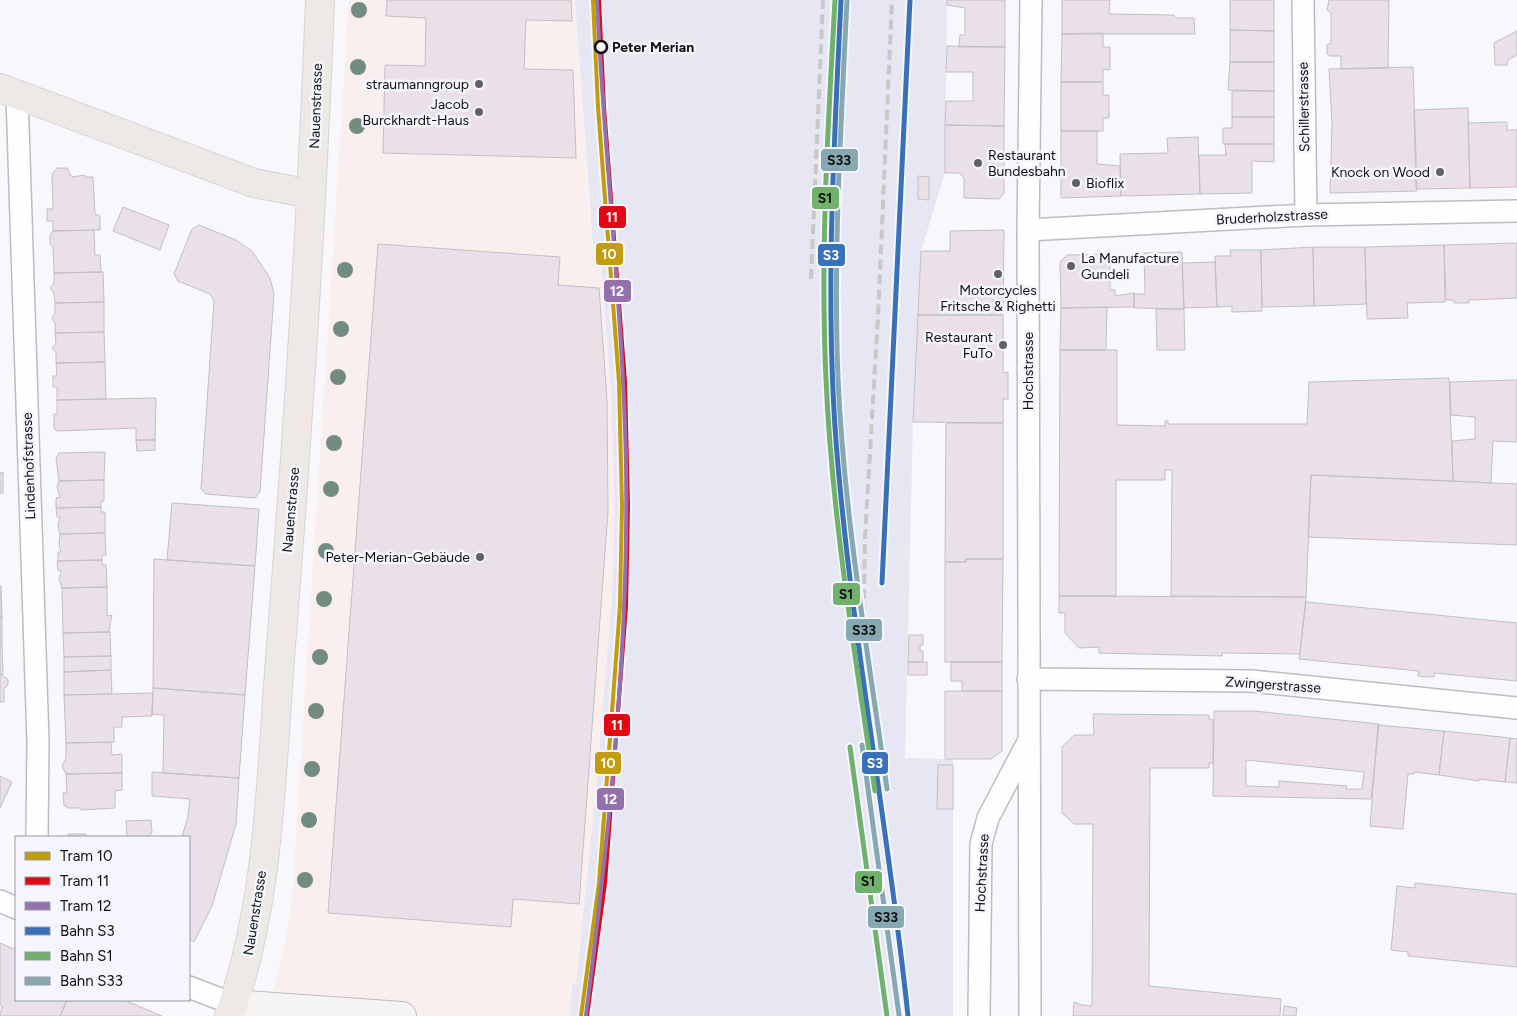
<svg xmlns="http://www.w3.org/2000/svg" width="1517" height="1016" font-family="Figtree,sans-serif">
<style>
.commercial{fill:#faeeee}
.built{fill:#e7e7f3}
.building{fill:#e9e0e8;stroke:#c2c0c3;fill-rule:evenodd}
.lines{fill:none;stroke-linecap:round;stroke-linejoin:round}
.street-casing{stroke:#bdbcc1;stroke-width:24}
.secondary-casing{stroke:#bdbcc1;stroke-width:30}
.primary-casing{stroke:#d5d5d8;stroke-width:30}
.street{stroke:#fefeff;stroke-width:21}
.secondary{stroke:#f5f4f3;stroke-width:28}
.primary{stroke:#eee9e7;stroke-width:28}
.rail{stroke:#c8c8c9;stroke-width:4;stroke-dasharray:10 5;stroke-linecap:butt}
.rail-1-casing{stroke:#f5f5fe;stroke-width:9}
.rail-2-casing{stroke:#f5f5fe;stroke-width:9}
.rail-3-casing{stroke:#f5f5fe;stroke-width:9}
.rail-1{stroke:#3971b8;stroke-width:5}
.rail-2{stroke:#70b16b;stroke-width:5}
.rail-3{stroke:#86a8b2;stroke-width:5}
.tram-1-casing{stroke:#f5f5fe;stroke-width:8}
.tram-2-casing{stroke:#f5f5fe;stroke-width:8}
.tram-3-casing{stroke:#f5f5fe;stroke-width:8}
.tram-1{stroke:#c29c0c;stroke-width:4}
.tram-2{stroke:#e30613;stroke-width:4}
.tram-3{stroke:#9471ad;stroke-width:4}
.tree{fill:#728c81}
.stop-dot{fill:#f5f5fe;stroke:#101013;stroke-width:2.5}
.poi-dot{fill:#616165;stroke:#f5f5fe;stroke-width:2}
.labels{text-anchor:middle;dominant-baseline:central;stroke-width:5;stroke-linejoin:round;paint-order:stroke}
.stop-label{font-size:14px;font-weight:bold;fill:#101013;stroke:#f5f5fe;text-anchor:start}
.poi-label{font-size:14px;fill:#101013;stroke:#f5f5fe;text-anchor:end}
.street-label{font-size:14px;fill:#101013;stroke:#f5f5fe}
.line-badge{stroke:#f5f5fe;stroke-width:2}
.badge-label{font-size:14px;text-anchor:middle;font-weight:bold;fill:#fff}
.pale-badge-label{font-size:14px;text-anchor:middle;font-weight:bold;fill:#111}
</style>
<rect width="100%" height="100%" fill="#f7f7fc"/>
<path class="commercial" d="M349 0H575L592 246H600L611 393 615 516 612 597 595 800 576 984 572 985 570 1016H268L291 913Z"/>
<path class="built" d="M575 0H947L945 173 921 251 913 422 905 758 953 759V1016H570L572 984H576L595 800 612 597 615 516 611 393 600 246H593Z"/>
<path class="building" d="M387 0H571L572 21 526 20 524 69 573 70 576 158 383 153 385 65 425 66 426 18 386 16Z
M947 0H1005V47H959L960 35H965V8L947 5Z
M1062 0H1110L1109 14 1174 15 1177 18H1194L1195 34H1062Z
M1230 0H1274V31L1230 30Z
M1329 0H1389L1388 68 1341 69V56H1330L1327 54V45L1331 43V13L1327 10Z
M1230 30 1274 31V62H1230Z
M1517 31V55L1508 60 1507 65H1495L1494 43Z
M1103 33V47H1110V70L1103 69V82H1061L1062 34Z
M947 46 1005 47 1004 126 945 125 946 101H973V72H946Z
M1230 62H1274V91L1228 90Z
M1413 67 1417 191 1330 193 1332 123 1329 69Z
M1061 82H1103V95H1109V118H1103V131H1061Z
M1232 91H1274V117H1232Z
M1468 108 1470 188 1416 189 1414 110Z
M1232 117H1274V144H1223V128H1232Z
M1507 122V130H1517V187L1470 188 1468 123Z
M945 125 1004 126V193L999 199 964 198V178L960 173H945Z
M1061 131H1097V164L1120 166 1121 196 1061 198Z
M1198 137 1200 194 1121 196 1120 154 1168 153 1167 138Z
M1225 144H1274V162L1252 161V193L1200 194 1199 155H1226Z
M57 168H67L72 177 85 175V177H93L95 214 100 216V230L53 231V221H47V209H53L52 174Z
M918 176 929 177V200L918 199Z
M123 207 169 225 160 250 113 231Z
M199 225 236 240 252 251 270 278 274 294 260 492 255 498 206 494 201 489 214 301 210 294 178 281 174 274 192 229Z
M94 230 95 255H100L101 272 54 273 53 247 50 244V235L53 231Z
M1004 230 1003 315H918L921 251H950V231Z
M1517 243V298L1469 300V303H1454V300H1446L1444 245Z
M378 244 560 257 558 285 599 288 607 400 608 511 579 904 513 899 511 927 328 913Z
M1444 245 1445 302 1407 303 1408 318 1367 319 1365 247Z
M1313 247H1365L1366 304 1314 306Z
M1313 247 1314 306 1262 307 1261 250Z
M1230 250H1261L1262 311 1232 312V306L1217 307 1215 256H1231Z
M1182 252 1184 309 1134 308V294H1145L1144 253Z
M1110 254V290H1115V296L1134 293V307L1061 308 1060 262 1067 255Z
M1215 262 1217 307 1184 308 1182 263Z
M103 272 104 302 55 303 54 293 50 288 54 283V273Z
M104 302V332L55 333V323L52 318 55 313V303Z
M1107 307 1106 350H1060L1061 308Z
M1156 309H1184L1185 350H1157Z
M918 315H1003V373L1008 372V399H1003V423L913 422Z
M104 332 105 362 56 363V353L52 348 56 343 55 333Z
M1060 350H1117V425L1165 426V421H1168V424H1307L1309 382 1449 378 1453 481 1311 475 1306 597 1171 596 1172 470H1165V480H1116V596H1059Z
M105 362 106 399 57 400V387H53V376H57L56 363Z
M1517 380V442L1493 441 1491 483 1453 481 1452 441 1475 439V417L1451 415 1450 382Z
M156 398 155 440H136V428L58 431 54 429V414H57V400Z
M946 423H1003V559H966V562H945Z
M136 440H155V450L137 451Z
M105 452 104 480 59 481 56 458 59 453Z
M3 472V493H0V473Z
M1311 475 1517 484V545L1308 537Z
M104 480V501H101V507L56 508V498L60 497 57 487 59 481Z
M172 503 259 509 255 566 167 560Z
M101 507V512H105V533L60 534 58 525 60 517H57L56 508Z
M105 533 106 555H102V560L58 561V552H61L59 544 60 534Z
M154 559 255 566 245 695 153 688Z
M966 559H1003L1002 662H945V562H966Z
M102 560V565H106L107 587 62 588 59 579 61 571 58 570 57 561Z
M0 586H1L2 617H0Z
M107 587V616L112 615 109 631 110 632 63 633 62 588Z
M1059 596 1306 597 1300 654 1222 653V656L1099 653V647L1079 648 1065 633V613H1059Z
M1306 602 1517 623V681L1434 673V677H1429L1418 676 1419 671 1299 659Z
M0 617H2V645L0 646Z
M110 632 111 656 64 657 63 633Z
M909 635H923V645H920V651H923V662H908Z
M2 645 3 674H0V646Z
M111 656V670L64 672V657Z
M908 662H927V675H908Z
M951 662H1002V691H962V681H951Z
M111 670 112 694 64 695V672Z
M0 674 8 679V685L4 689V702H0Z
M153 688 245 695 239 778 163 773 164 715 152 714Z
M945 691H1002V751L991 759H945Z
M153 693 152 716 122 717V727H114V742L66 743 64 695Z
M1214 711H1254L1379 724 1371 799 1213 796ZM1246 760 1364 772 1362 789H1346L1347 786 1279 781V787L1246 786Z
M1093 714 1209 715V719L1213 720V763H1209V768H1150L1149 986 1281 999 1280 1016H1073L1074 1002 1082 1005 1092 1006 1093 824H1074L1062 813V747L1074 735H1094Z
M1378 725 1444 731 1439 775 1414 772V774H1408L1403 829 1370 826Z
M1444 731 1510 738 1505 782 1479 779V781L1439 775Z
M1510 738 1517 739V783L1505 782Z
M111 742 112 755 122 754V773L66 774 62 766 66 758V743Z
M938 765H953V809H937Z
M152 772 239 778 236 824 212 906 194 942 189 939V837H182L188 816 190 799 152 796Z
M122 773V790L115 791V808L81 810V808H67V806H64L63 793H67L66 774Z
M0 776 12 782 0 808Z
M151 820 152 832 149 837H127L126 821Z
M68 834H86V837H68Z
M1415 883 1517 894V967L1408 956V952L1391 950 1397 886 1415 888Z
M0 943 16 950V1000H67L60 1016H0L2 1006 0 1005Z
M67 1000H124L162 1016H60Z
M1284 1006 1297 1008 1296 1016H1283Z"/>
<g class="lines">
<defs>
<path id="street" d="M1303 0 1306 215
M17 95 38 742 37 837
M1028 230 1306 215 1517 211
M1028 679 1251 681 1517 708
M0 901 16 908
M189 987 233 1004
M979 1016 981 844 988 818 1028 742
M1030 1016 1028 230 1031 0"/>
<path id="secondary" d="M233 1004 402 1016"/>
<path id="primary" d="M0 88 254 183 311 194
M229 1016C271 900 271 768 281 646 298 431 312 216 320 0"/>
</defs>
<use href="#street" class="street-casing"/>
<use href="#secondary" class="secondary-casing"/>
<use href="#primary" class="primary-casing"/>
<use href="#street" class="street"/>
<use href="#secondary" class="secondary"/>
<use href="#primary" class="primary"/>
<path class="rail" d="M811 279 823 0
M863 659 865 536 878 317 892 0"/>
<defs>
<path id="rail-1" d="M841 0C834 147 825 294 836 441 851 634 888 824 908 1016
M882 583 910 0"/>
<path id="rail-2" d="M835 0C828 126 820 253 826 379 832 517 855 654 875 791
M850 747 887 1016"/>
<path id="rail-3" d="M847 0C841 126 833 252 838 378 844 516 868 653 887 789
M862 745 899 1015"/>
</defs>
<use href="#rail-1" class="rail-1-casing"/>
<use href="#rail-2" class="rail-2-casing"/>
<use href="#rail-3" class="rail-3-casing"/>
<use href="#rail-1" class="rail-1"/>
<use href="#rail-2" class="rail-2"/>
<use href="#rail-3" class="rail-3"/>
<defs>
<path id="tram-1" d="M581 1016 599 883 620 606 622 506 619 382 598 107 593 0"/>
<path id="tram-2" d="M587 1016 605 883 626 606 628 506 625 382 604 107 599 0"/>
<path id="tram-3" d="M586 1015C609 833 629 649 626 465 623 310 604 155 597 0"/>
</defs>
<use href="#tram-1" class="tram-1-casing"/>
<use href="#tram-2" class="tram-2-casing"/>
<use href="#tram-3" class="tram-3-casing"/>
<use href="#tram-1" class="tram-1"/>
<use href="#tram-2" class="tram-2"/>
<use href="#tram-3" class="tram-3"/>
</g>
<g class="tree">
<circle cx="359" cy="10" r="8"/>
<circle cx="358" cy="67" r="8"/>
<circle cx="357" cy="126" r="8"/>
<circle cx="345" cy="270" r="8"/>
<circle cx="341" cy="329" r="8"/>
<circle cx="338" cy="377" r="8"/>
<circle cx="334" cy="443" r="8"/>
<circle cx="331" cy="489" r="8"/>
<circle cx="326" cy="551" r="8"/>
<circle cx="324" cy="599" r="8"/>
<circle cx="320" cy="657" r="8"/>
<circle cx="316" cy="711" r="8"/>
<circle cx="312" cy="769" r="8"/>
<circle cx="309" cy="820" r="8"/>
<circle cx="305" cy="880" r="8"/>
</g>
<circle class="stop-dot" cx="601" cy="47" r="6"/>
<g class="poi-dot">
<circle cx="479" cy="84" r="5"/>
<circle cx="479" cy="112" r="5"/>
<circle cx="978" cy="163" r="5"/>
<circle cx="1440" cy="172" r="5"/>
<circle cx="1076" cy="183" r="5"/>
<circle cx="1071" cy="266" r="5"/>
<circle cx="998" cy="274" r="5"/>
<circle cx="1003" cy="345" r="5"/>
<circle cx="480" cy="557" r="5"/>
</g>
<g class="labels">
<g class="stop-label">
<text x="612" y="47">Peter Merian</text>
</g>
<g class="poi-label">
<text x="469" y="84">straumanngroup</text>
<text x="469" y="104">Jacob<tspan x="469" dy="16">Burckhardt-Haus</tspan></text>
<text x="988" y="155" text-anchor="start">Restaurant<tspan x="988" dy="16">Bundesbahn</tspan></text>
<text x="1430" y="172">Knock on Wood</text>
<text x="1086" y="183" text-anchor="start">Bioflix</text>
<text x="1081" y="258" text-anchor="start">La Manufacture<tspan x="1081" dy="16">Gundeli</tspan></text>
<text x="998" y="290" text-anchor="middle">Motorcycles<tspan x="998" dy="16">Fritsche &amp; Righetti</tspan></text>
<text x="993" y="337">Restaurant<tspan x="993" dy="16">FuTo</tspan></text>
<text x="470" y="557">Peter-Merian-Gebäude</text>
</g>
<g class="street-label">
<text transform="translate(316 106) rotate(-88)">Nauenstrasse</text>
<text transform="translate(1304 107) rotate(-91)">Schillerstrasse</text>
<text transform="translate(1272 217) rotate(-3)">Bruderholzstrasse</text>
<text transform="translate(1028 371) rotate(-90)">Hochstrasse</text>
<text transform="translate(29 466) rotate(-92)">Lindenhofstrasse</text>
<text transform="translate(291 510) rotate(-85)">Nauenstrasse</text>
<text transform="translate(1273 685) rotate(4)">Zwingerstrasse</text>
<text transform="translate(982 873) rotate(-87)">Hochstrasse</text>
<text transform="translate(255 913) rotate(-81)">Nauenstrasse</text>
</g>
</g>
<g class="line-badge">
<rect x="820" y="148" width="39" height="24" rx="5" fill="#86a8b2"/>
<rect x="811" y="186" width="29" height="24" rx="5" fill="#70b16b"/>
<rect x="598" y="205" width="29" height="24" rx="5" fill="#e30613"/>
<rect x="595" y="242" width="29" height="24" rx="5" fill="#c29c0c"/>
<rect x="817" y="243" width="29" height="24" rx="5" fill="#3971b8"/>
<rect x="603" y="279" width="29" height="24" rx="5" fill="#9471ad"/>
<rect x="832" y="582" width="29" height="24" rx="5" fill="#70b16b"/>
<rect x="845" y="618" width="38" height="24" rx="5" fill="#86a8b2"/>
<rect x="603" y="713" width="28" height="24" rx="5" fill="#e30613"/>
<rect x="594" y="751" width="28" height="24" rx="5" fill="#c29c0c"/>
<rect x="861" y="751" width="28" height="24" rx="5" fill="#3971b8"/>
<rect x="596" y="787" width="29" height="24" rx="5" fill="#9471ad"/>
<rect x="854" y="870" width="29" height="24" rx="5" fill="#70b16b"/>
<rect x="867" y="905" width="38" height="24" rx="5" fill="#86a8b2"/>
</g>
<g class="badge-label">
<text x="612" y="222">11</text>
<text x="609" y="259">10</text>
<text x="831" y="260">S3</text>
<text x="617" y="296">12</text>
<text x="617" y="730">11</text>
<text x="608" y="768">10</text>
<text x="875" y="768">S3</text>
<text x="610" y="804">12</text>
</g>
<g class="pale-badge-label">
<text x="839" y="165">S33</text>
<text x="825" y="203">S1</text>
<text x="846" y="599">S1</text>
<text x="864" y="635">S33</text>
<text x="868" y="886">S1</text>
<text x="886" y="922">S33</text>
</g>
<rect x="15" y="836" width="175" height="165" fill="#f5f5fe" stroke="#9999a0"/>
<rect x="25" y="852" width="25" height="8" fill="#c29c0c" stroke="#9999a0"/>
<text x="60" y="861" font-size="15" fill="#101013">Tram 10</text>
<rect x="25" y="877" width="25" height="8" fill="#e30613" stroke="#9999a0"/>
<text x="60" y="886" font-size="15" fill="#101013">Tram 11</text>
<rect x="25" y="902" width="25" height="8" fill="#9471ad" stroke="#9999a0"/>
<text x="60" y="911" font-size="15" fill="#101013">Tram 12</text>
<rect x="25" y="927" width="25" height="8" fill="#3971b8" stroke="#9999a0"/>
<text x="60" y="936" font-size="15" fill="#101013">Bahn S3</text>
<rect x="25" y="952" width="25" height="8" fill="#70b16b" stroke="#9999a0"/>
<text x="60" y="961" font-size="15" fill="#101013">Bahn S1</text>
<rect x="25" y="977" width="25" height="8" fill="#86a8b2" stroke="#9999a0"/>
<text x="60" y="986" font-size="15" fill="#101013">Bahn S33</text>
</svg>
